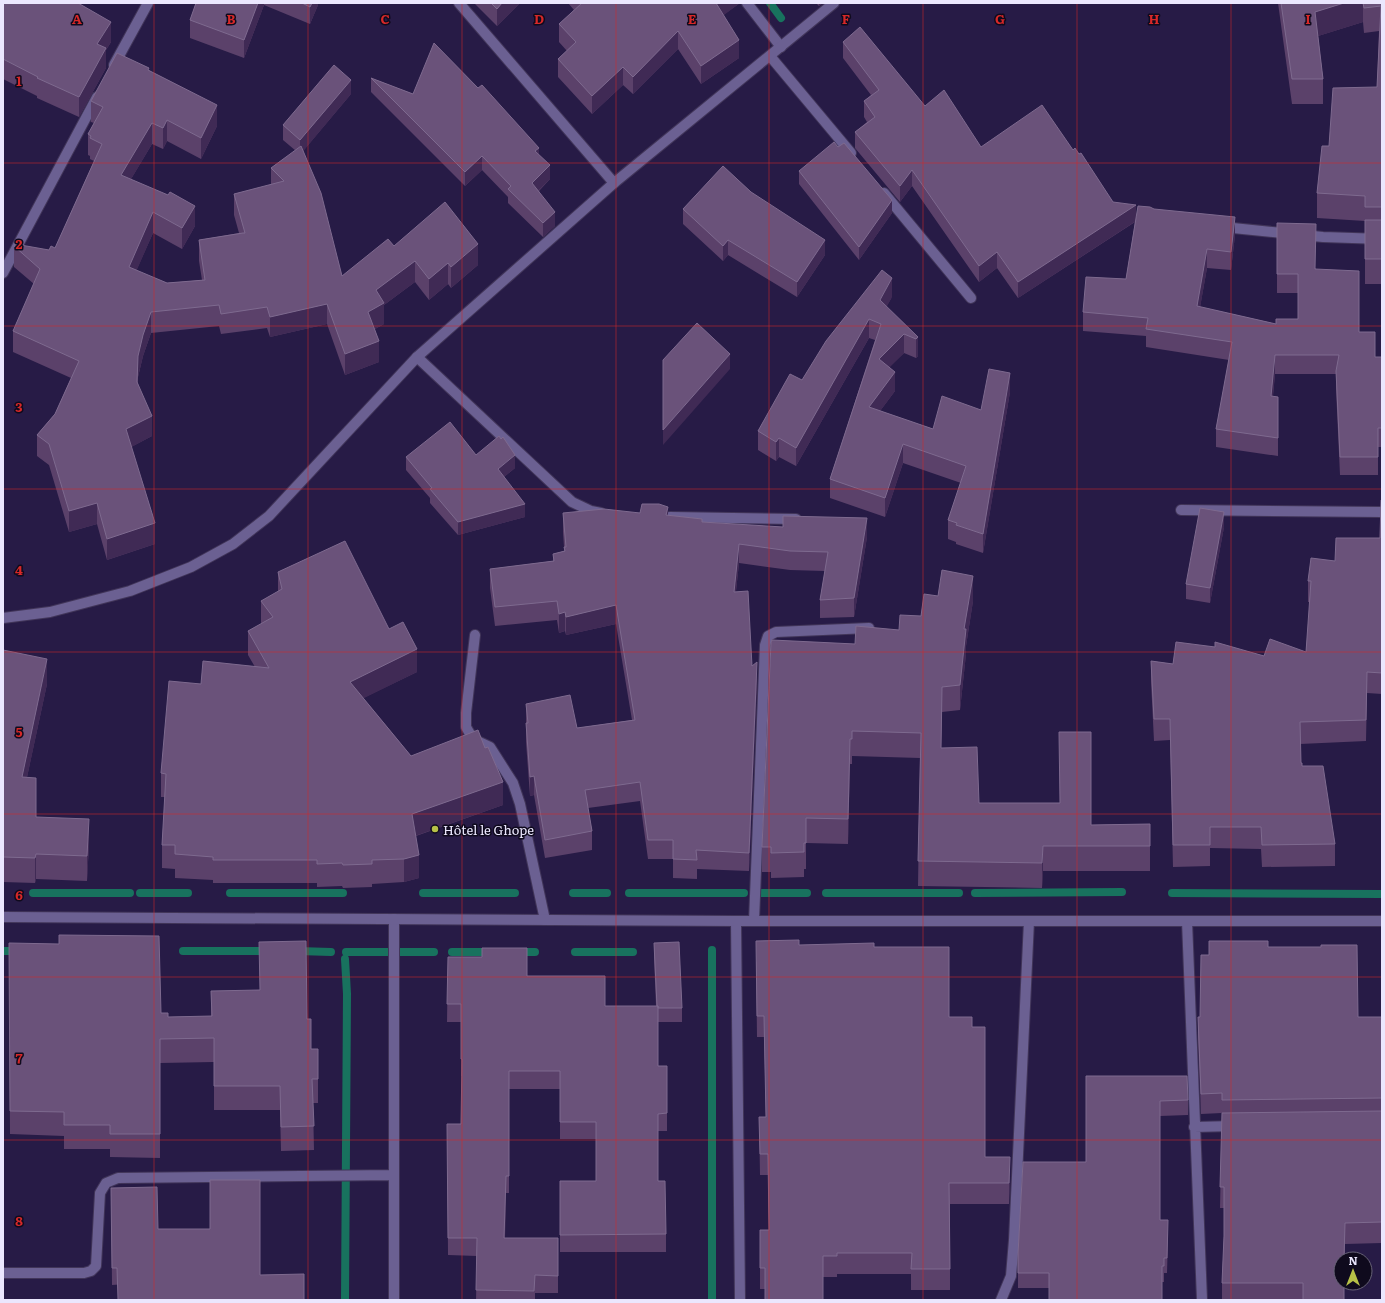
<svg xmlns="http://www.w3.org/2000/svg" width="1385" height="1303" font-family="Literata,serif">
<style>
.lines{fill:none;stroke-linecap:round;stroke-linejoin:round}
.stream{stroke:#18725e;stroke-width:8}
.minor-casing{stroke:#413559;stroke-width:12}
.tertiary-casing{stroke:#413559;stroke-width:12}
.minor{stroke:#6b6092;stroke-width:10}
.tertiary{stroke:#6b6092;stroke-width:10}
.wall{fill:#5b416a}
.shaded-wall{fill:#402a55}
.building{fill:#6a527a;stroke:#7e6a8f}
.grid{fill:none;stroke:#d62828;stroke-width:1;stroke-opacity:0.55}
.poi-dot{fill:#b7c147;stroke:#0f0a1d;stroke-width:1.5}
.labels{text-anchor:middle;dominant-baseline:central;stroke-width:3;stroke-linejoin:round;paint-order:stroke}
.poi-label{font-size:13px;fill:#ebe7fe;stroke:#0f0a1d;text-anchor:start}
.grid-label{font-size:13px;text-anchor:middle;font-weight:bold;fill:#d62828;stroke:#0f0a1d;stroke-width:3;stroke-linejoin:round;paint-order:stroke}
</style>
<rect width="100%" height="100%" fill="#271b46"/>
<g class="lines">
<path class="stream" d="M770 3 781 18
M33 893H130
M140 893H188
M230 893H343
M423 893H515
M573 893H607
M629 893H744
M760 893H807
M826 893H959
M975 893 1122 892
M1172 893 1382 894
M3 951H20
M183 951H270
M298 951 331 952
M346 952H434
M452 952H487
M518 952H535
M575 952H633
M345 1300 347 994 345 959
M712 1300V950"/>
<defs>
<path id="minor" d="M459 3 614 183
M747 3 781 47
M770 56 851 153
M114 65 148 3
M884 193 971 298
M1223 227 1323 237 1382 239
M3 273 97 97
M417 357 572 502 591 511 601 513
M1181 510 1382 512
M670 517 796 519
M475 635 466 713V727L473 739 490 747 513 783 520 804 545 920
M736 921 740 1300
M754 921 765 645 768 636 776 632 869 628
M1187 921 1202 1300
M1194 1127 1234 1126
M3 1273H84L91 1271 96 1266 100 1193 106 1183 118 1178 394 1175
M394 1300V919
M1001 1300 1011 1276 1014 1240 1029 921"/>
<path id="tertiary" d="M3 618 50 612 130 591 191 567 233 544 269 516 417 357 614 183 834 3
M3 917 736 921H1382"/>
</defs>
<use href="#minor" class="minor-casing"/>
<use href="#tertiary" class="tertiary-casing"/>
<use href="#minor" class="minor"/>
<use href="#tertiary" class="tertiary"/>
</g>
<path class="wall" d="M3 3 111 42 106 50V68L79 117 37 98V96L3 79Z
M196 3H318V5L310 24 264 5 244 58 190 38V20Z
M474 3H520L497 26Z
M568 3H740L723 15 739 58 701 84 678 49 633 94 623 85 592 114 558 77V59L567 51 559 42V24L574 10Z
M816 3H823L819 6Z
M1278 3H1382V284H1365V221L1317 218V193L1329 146 1377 87 1379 31 1364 33 1363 22 1318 36 1323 79V104H1292Z
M843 42 925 106 981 147 1073 150 1113 202 1136 217 1154 209 1235 235 1231 270 1207 268 1200 307 1276 324 1298 319V293H1277V223L1316 269 1359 332 1375 357H1382V447H1378V475H1340L1336 389V374H1275L1273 396 1278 397V456L1216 447V429L1229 360 1146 347V336L1083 331V312L1126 279 1135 222 1018 298 997 268 979 282 912 186 900 202 855 148V132L867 122 864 117V101L871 95 843 58Z
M149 70 217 126 201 159 167 141 163 149 152 144 131 179 195 226 182 249 153 233 136 271 167 283 202 280 199 261V240L239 233 234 215V194L271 185V168L296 151 283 140V125L351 94 303 151 342 276 394 246 478 265 451 288 448 284 429 300 415 282 384 305V324L375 329 379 362 345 375 327 324 270 337 267 328 221 334 219 326 151 333 143 356 138 377V384L152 436 131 447 155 544 107 560 97 524 69 532 49 465 37 456V435L55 414 71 378 13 352V331L34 284 14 267V246L49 250 55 248 94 161 90 159V156L88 155V134L94 123 91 122V101Z
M371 78 413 94 478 88 539 155 550 179 539 191 555 226 543 237 508 203V197L482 170 465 186 371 92Z
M799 171 892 213 859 260 799 184Z
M751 192 825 255 797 297 728 255 723 261 683 224V209Z
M892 297 886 307 918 337V356L916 358 904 353 889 367 895 391 880 411 933 429 981 410 1010 392 983 553 956 544V542L948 539V520L961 483 903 463 885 517 830 498V479L875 340 869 338 796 466 779 457 776 461 758 450V431L802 380Z
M476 455 515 468 504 477 525 517 458 535 430 503V498L406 470V457Z
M1382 500V694L1367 693 1366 741 1300 744 1301 763 1335 844V866L1262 867 1261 849 1210 848V866L1173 867 1170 740 1154 741 1151 682V661L1173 664 1306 652 1310 602H1308V581L1335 561 1380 538Z
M563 513 668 516 702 522 867 537 854 617 820 618V600L825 571 790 570 739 563 736 591 752 666 757 680 749 871 697 869V879L673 878V859H648L640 801 588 808 592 831V850L545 858 534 795 530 796 526 742V704L577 728 632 720 616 624 566 635 565 631 559 633 557 620 495 626 490 588V569L553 561V554L564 551V547L563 532Z
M1224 527 1210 603 1186 599V584Z
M278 572 389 629 417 672 363 698 411 756 503 805 416 836 419 878 404 882 372 884V887L343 888 342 886 317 887V883H213V880L175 878V869L162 868V845L165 797H161V773L201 684 255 667 248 655V631L261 624V601L278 592Z
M938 596 973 601 966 646V654L960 710 942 712 941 748 979 803 1091 825 1150 824V871H1043L1042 888 918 886 920 758 852 756V764H850L848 844 806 843V869H804V877L771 878V872H762V847L855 644 899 630 921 616Z
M3 650 47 684 27 777 36 817 89 844 87 881 36 879 35 883 3 882Z
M9 943 168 1017 211 1016V991L307 1019 311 1049H318V1103H313L314 1150 281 1151 280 1110H214V1062L160 1063V1158L110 1157V1149H64V1136L10 1134Z
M654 943 682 1008V1022H658V1066L667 1113V1131H658V1181L666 1234V1252H560V1181H596V1139H560V1089H509V1193H506L505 1238H558V1293H535V1300H476L477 1256 448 1255 447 1124H461L462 1076H461V1022H447L448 957 527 976 605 1006H656L654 958Z
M799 945 874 947 949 1017 972 1027 985 1157 1010 1178 1009 1204H950V1290H911V1274H837V1277H823L765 1289H760V1230H769L768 1175H760L759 1117H766L764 1037H757L756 962Z
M1268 947 1358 1017H1382V1243L1345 1244V1259H1341V1283H1344V1300H1222V1283L1224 1236V1208H1220L1222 1113 1201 1114 1198 1038V1017H1200L1209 955Z
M1086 1076 1188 1100V1115L1160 1116V1220L1168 1235 1167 1273H1164V1282L1049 1288H1018V1254L1086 1162Z
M111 1188 158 1229 260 1275 112 1285Z"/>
<path class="shaded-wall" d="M258 3H264V5L244 58V40Z
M312 3H318V5L310 24V7Z
M502 3H520L497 26V9Z
M716 3H740L716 21Z
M819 3H823L819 6Z
M1344 3H1363V22L1315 37V12Z
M111 22V42L106 50V68L79 117V97L97 44Z
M678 31V49L633 94V77Z
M739 40V58L701 84V66Z
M623 67V85L592 114V96Z
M351 80V94L300 155V140Z
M217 105V126L201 159V138Z
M167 120V141L163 149V128Z
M152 123V144L121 196V175Z
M539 148V162L535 151Z
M482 156V170L465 186V172Z
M550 165V179L532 197V183Z
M912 170V186L900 202V186Z
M892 200V213L859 260V247Z
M1136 205V221L1018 298V282Z
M195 206V226L182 249V228Z
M153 212V233L129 288V267Z
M555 212V226L543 237V223Z
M1235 217V235L1231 270V252Z
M728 240V255L723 261V246Z
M825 240V255L797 297V282Z
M478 244V265L451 288V267Z
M1207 249V268L1197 325V306Z
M997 252V268L979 282V266Z
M415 261V282L384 305V324L368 333V312L376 290Z
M448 263V284L429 300V279Z
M892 278V297L880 319V300Z
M327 304V324L270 337V317Z
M151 312V333L143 356 138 377 137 403 138 356 143 335Z
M869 319V338L796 466V448Z
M904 334V353L879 378V359Z
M918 337V356L916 358V339Z
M379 341V362L345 375V354Z
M730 354V369L663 445V430Z
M1275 355V374L1271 414V396Z
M895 372V391L869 426V407Z
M1010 373V392L983 553V534Z
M152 416V436L126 450V429Z
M779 438V457L776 461V442Z
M903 444V463L885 517V498Z
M515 455V468L498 482V469Z
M97 503V524L69 532V511Z
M525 504V517L458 535V522Z
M668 507V526L666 515Z
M1224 512V527L1210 603V588Z
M867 518V537L854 617V598Z
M155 523V544L107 560V539Z
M739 544V563L734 610V592Z
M973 576V601L966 646V654L960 710V685L964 629Z
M616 605V624L566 635V617Z
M565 612V631L559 633V614Z
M417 649V672L350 705V682Z
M47 659V684L22 801V777Z
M757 662V680L749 871V853Z
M850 739V764L848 844V819Z
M534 776V795L530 796V777Z
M503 782V805L412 837V814Z
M89 819V844L87 881V856Z
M1043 846V871L1042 888V863Z
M36 854V879L35 883V858Z
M419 855V878L404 882V859Z
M1010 1157V1178L1009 1204V1183Z
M506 1176V1193L504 1256V1238Z
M1168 1220V1235L1167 1273V1258Z"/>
<path class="building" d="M3 3H78L111 22 97 44 106 48 79 97 37 78 38 77 3 59Z
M196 3H258L244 40 190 20Z
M302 3H312L310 7Z
M491 3H502L497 9Z
M582 3H716L739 40 701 66 678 31 633 77 623 67 592 96 558 59 576 42 559 24Z
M1281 3H1344L1315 12 1323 79H1292Z
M1363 3H1382V207H1365V196L1317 193 1322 146H1329L1333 88 1377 87 1381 6 1364 8Z
M860 27 925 106 944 90 981 147 1042 105 1073 150 1075 148 1079 154 1081 153 1113 202 1136 205 1018 282 997 252 979 266 912 170 900 186 855 132 875 117 864 101 879 90 843 42Z
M434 43 478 88 482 85 539 148 535 151 550 165 532 183 555 212 543 223 508 189 511 186 482 156 465 172 371 78 413 94Z
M117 53 149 68 148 70 217 105 201 138 167 120 163 128 152 123 121 175 168 195 170 192 195 206 182 228 153 212 129 267 167 283 205 280 199 240 243 233H245L234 194 284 181 271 168 301 146 321 193 342 276 388 239 394 246 445 202 478 244 451 267 448 263 429 279 415 261 376 290 384 303 368 312 379 341 345 354 327 304 270 317 267 307 221 314 219 305 151 312 143 335 138 356 137 382 152 416 126 429 155 523 107 539 97 503 69 511 49 444 37 435 55 414 79 361 13 331 40 269 14 246 15 244 49 250 51 246 55 248 102 144 90 138 91 136 88 134 103 107 91 101Z
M334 65 351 80 300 140 283 125Z
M834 142 838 147 844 143 892 200 859 247 799 171Z
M723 166 751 192 825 240 797 282 728 240 723 246 683 209Z
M1138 206 1150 207 1154 209 1235 217 1231 252 1207 249 1197 306 1276 324V319H1298V274H1277V223L1316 224 1315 269 1359 271V332H1375V357H1382V428H1378V457H1340L1336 371 1339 355H1275L1271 396 1278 397V438L1216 429 1232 342 1146 329 1148 318 1083 312 1086 277 1126 279Z
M1365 220H1382V259H1365Z
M882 270 892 278 880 300 918 337 916 339 904 334 879 359 895 372 869 407 933 429 942 396 981 410 989 369 1010 373 983 534 956 525 957 523 948 520 966 466 903 444 885 498 830 479 881 324 869 319 796 448 779 438 776 442 758 431 790 374 802 380 826 341Z
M697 323 730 354 663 430V360Z
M450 422 476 455 499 436 501 439 503 437 515 455 498 469 525 504 458 522 430 489 432 488 406 457Z
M1381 500H1382V673L1367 672 1366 720 1300 722 1301 763H1302V766H1323L1335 844 1262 845 1261 827H1210V845H1173L1170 719H1154L1151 661 1173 664 1176 642 1215 647V642L1264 656 1270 639 1306 652 1311 581H1308L1311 558 1335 561 1336 538H1380Z
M642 504H659L668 507 666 515 702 519V522L783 527V516L867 518 854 598 820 600 828 552 790 551 739 544 734 592 748 591 752 666 757 662 749 853 696 850 697 860 673 859V840H648L640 782 585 790 592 831 545 840 534 776 530 777 526 723H528L526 704 570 695 577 728 635 720 616 605 566 617 565 612 559 614 557 601 495 607 490 569 554 561 553 554 565 551 564 547H566L563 513 604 509 640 513Z
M1200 508 1224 512 1210 588 1186 584Z
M345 541 389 629 403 622 417 649 350 682 411 756 478 730 485 748 488 747 503 782 412 814 419 855 404 859 372 860V864L343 865 342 863 317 864V860H213V857L175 854V845H162L166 774 161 773 169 681 201 684 203 661 269 668 248 631 273 617 261 601 282 589 278 572Z
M942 570 973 576 964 629H966L960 685 942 687 941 748 977 747 979 803H1060L1059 732H1091V825L1150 824V846H1043L1042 863 918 861 921 733 852 731V739H850L848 819 806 818V843H804V852L771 853V847H762L771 642 772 640 855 644 856 626 899 630 900 615 921 616 924 594 938 596Z
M3 650 47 659 22 777 36 778V817L89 819 87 856 36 854 35 858 3 857Z
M59 935 159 936 161 1013H168V1017L212 1016 211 991 260 990 259 942 306 941 307 1019H311V1049H318V1079H312L314 1126 281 1127 280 1086H214V1038L160 1039V1134H110V1125H64V1112L10 1111 9 943 59 944Z
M799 940V945L874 943V947H949V1017H972V1027H985V1157H1010L1009 1183H949L950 1269H911L912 1253H837V1256H823V1300H765V1268H760V1230H769L768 1154H760L759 1117H766L764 1016H757L756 941Z
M1209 941H1268V947H1321V945H1357L1358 1017H1382V1098L1222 1100V1093L1201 1094 1198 1017H1200L1201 955H1209Z
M679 942 682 1008H658V1006H657L654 943Z
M482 948H527V976H605V1006H658V1066H667V1113L658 1114V1181H665L666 1234 560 1235V1181H596V1122H560V1071H509V1176H506L504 1238H558V1276L535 1275 534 1291 476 1290 477 1238H448L447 1124H461L462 1059H461V1004H447L448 957H482Z
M1086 1076H1187L1188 1100 1160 1101V1220H1168L1167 1258H1164V1266H1162V1300H1049V1273H1018V1254L1023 1162H1086Z
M1382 1111V1222L1345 1223 1344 1259H1341V1283H1344V1300H1303V1283H1222L1224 1236V1187H1220L1222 1113Z
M210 1180H260V1275L304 1274V1300H118L117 1268H112L111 1188 157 1187 158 1229H210Z"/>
<path class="grid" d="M154 3V1300M308 3V1300M462 3V1300M616 3V1300M769 3V1300M923 3V1300M1077 3V1300M1231 3V1300M3 163H1382M3 326H1382M3 489H1382M3 652H1382M3 814H1382M3 977H1382M3 1140H1382"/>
<circle class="poi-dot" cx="435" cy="829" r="4"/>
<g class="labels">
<g class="poi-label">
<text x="443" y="829">Hôtel le Ghope</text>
</g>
</g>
<g class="grid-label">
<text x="77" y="24">A</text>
<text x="231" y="24">B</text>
<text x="385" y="24">C</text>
<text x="539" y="24">D</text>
<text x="692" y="24">E</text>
<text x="846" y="24">F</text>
<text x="1000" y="24">G</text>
<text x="1154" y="24">H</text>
<text x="1308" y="24">I</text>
<text x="19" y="86">1</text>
<text x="19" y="249">2</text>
<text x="19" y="412">3</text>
<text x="19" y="575">4</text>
<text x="19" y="737">5</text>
<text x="19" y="900">6</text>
<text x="19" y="1063">7</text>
<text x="19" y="1226">8</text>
</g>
<rect width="1385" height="1303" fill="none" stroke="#ebe7fe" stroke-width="8"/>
<g transform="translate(1353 1271)"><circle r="19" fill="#0f0a1d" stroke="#676277"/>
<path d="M0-3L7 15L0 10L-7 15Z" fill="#b7c147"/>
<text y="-6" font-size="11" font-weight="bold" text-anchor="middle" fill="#ebe7fe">N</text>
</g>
</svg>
